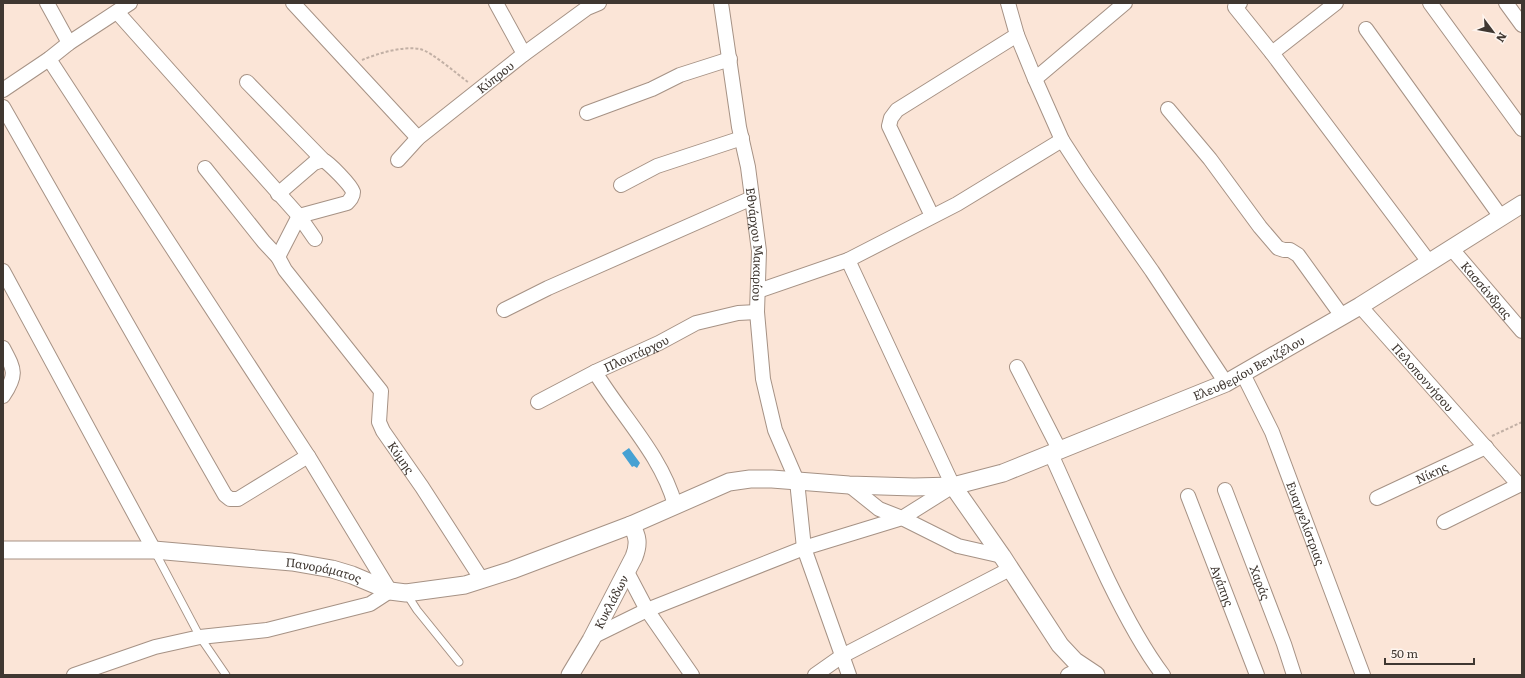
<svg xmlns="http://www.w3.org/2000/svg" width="1525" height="678" font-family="Literata,serif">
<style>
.water{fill:#46a1d3}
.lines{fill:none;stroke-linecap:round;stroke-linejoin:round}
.service-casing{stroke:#a69285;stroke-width:9}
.minor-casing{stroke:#a69285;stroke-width:16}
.tertiary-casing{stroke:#a69285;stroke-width:19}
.path{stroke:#c2b0a5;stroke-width:2;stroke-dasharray:3 2;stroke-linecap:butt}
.service{stroke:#fff;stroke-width:7}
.minor{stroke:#fff;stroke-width:14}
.tertiary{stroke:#fff;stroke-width:17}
.labels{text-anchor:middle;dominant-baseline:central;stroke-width:4;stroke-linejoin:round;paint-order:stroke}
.street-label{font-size:12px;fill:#3f3731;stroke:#fef5ef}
</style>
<rect width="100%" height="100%" fill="#fbe5d7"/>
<path class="water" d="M629 448 640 463 637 468 634 466 632 467 622 453Z"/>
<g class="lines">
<defs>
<path id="service" d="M154 550 200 637 226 675
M406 593 417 610 459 662"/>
<g id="minor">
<path d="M47 3 69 43"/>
<path d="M293 3 418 138"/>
<path d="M496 3 524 54"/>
<path id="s1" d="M721 3 739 127 748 167 759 251 757 312 763 379 775 430 797 481 804 548 849 675"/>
<path d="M1240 3 1235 7 1272 53 1429 262"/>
<path d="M1430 3 1522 129"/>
<path d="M1506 3 1522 25"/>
<path d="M117 12 299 216 315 239"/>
<path d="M1366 29 1501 217"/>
<path d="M1017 35 1035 79 1062 140 1086 177 1152 271 1226 383"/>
<path d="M1272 53 1336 3"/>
<path d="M49 59 308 456 390 591 370 604 267 630 200 637 155 647 74 675"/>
<path d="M1035 79 1125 3"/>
<path id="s2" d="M247 82 323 160C329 163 351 185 353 192 353 197 350 200 347 203L299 216 278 257 285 270 381 391 379 422 383 431 422 487 482 580"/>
<path d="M3 90 49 59 69 43 130 3"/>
<path d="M3 107 225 495 230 499H238L308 456"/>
<path d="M1168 109 1210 159 1260 227 1278 248 1284 250H1290L1298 255 1342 316"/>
<path d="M587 113 652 89 680 75 730 59"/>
<path id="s3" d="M398 160 418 138 524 54 587 8 599 3"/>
<path d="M205 168 264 242 278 257"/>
<path d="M621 185 657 166 742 138"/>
<path d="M278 194 314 163 323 160"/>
<path d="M932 216 889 126 891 118 897 110 1017 35 1008 3"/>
<path id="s4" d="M1451 248 1522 331"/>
<path d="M848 260 957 204 1062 140"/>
<path d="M3 271 154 550"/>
<path d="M758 291 848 260 953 486 902 518 879 509 849 485"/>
<path id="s5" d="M1360 306 1519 485 1522 484"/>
<path d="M504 310 548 288 752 198"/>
<path d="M3 348C14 369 18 374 3 396"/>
<path d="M1017 367 1060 451"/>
<path id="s6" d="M1243 374 1272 432 1363 675"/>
<path d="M538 402 595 372"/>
<path d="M1051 454C1070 496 1088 538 1108 580 1124 613 1141 646 1163 675"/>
<path id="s7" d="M1225 490 1284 644 1294 675"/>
<path id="s8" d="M1188 496 1257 675"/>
<path id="s9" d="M1377 498 1486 447"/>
<path id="s10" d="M675 505C662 456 621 415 595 372L659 343 696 323 738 313 757 312"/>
<path d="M1444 522 1519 485"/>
<path d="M627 572 647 610 692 675"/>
<path d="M594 636 647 610 804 548 902 518 958 546 1002 556"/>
<path d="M815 675 842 656 1010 569"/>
<path d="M1068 675 1084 667"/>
</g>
<g id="tertiary">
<path d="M953 486 1002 556 1060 645 1075 661 1096 675"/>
<path id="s11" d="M3 550H154L292 562 332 569 352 575 390 591 406 593 465 585 512 570 631 525 729 482 750 479H772L849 485 914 487 953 486 1003 473 1226 383 1360 306 1522 204"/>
<path id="s12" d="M570 675 591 640 634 557C639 544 638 536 631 525"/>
</g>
</defs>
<use href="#service" class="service-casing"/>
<use href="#minor" class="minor-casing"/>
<use href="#tertiary" class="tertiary-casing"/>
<path class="path" d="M362 60C379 53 402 46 420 49 432 52 457 74 468 82
M1492 436 1522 422"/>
<use href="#service" class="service"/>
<use href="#minor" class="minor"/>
<use href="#tertiary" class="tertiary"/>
</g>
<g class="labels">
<g class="street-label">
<text stroke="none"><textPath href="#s3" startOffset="128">Κύπρου</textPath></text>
<text stroke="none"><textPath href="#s1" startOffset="244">Εθνάρχου Μακαρίου</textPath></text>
<text stroke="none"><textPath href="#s4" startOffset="55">Κασσάνδρας</textPath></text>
<text stroke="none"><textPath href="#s10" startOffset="201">Πλουτάρχου</textPath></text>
<text stroke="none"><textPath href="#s11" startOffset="1295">Ελευθερίου Βενιζέλου</textPath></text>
<text stroke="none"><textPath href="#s5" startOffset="95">Πελοποννήσου</textPath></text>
<text stroke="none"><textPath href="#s2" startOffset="504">Κύμης</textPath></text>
<text stroke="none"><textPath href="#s9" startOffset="60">Νίκης</textPath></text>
<text stroke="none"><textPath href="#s6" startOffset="162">Ευαγγελίστριας</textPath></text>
<text stroke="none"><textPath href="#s11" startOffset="322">Πανοράματος</textPath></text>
<text stroke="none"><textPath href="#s7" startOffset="99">Χαράς</textPath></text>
<text stroke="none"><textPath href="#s8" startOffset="96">Αγάπης</textPath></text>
<text stroke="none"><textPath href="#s12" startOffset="84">Κυκλάδων</textPath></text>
</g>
</g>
<rect width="1525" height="678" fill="none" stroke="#3f3731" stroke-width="8"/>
<g transform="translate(1493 32) rotate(122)" stroke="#fef5ef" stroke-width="3" paint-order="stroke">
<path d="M0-3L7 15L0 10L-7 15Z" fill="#3f3731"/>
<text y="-6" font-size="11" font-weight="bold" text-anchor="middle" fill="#3f3731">N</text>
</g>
<path d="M1385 658v6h89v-6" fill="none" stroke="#3f3731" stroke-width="2"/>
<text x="1391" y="658" font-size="12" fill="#3f3731" stroke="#fef5ef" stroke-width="3" paint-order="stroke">50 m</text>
</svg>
